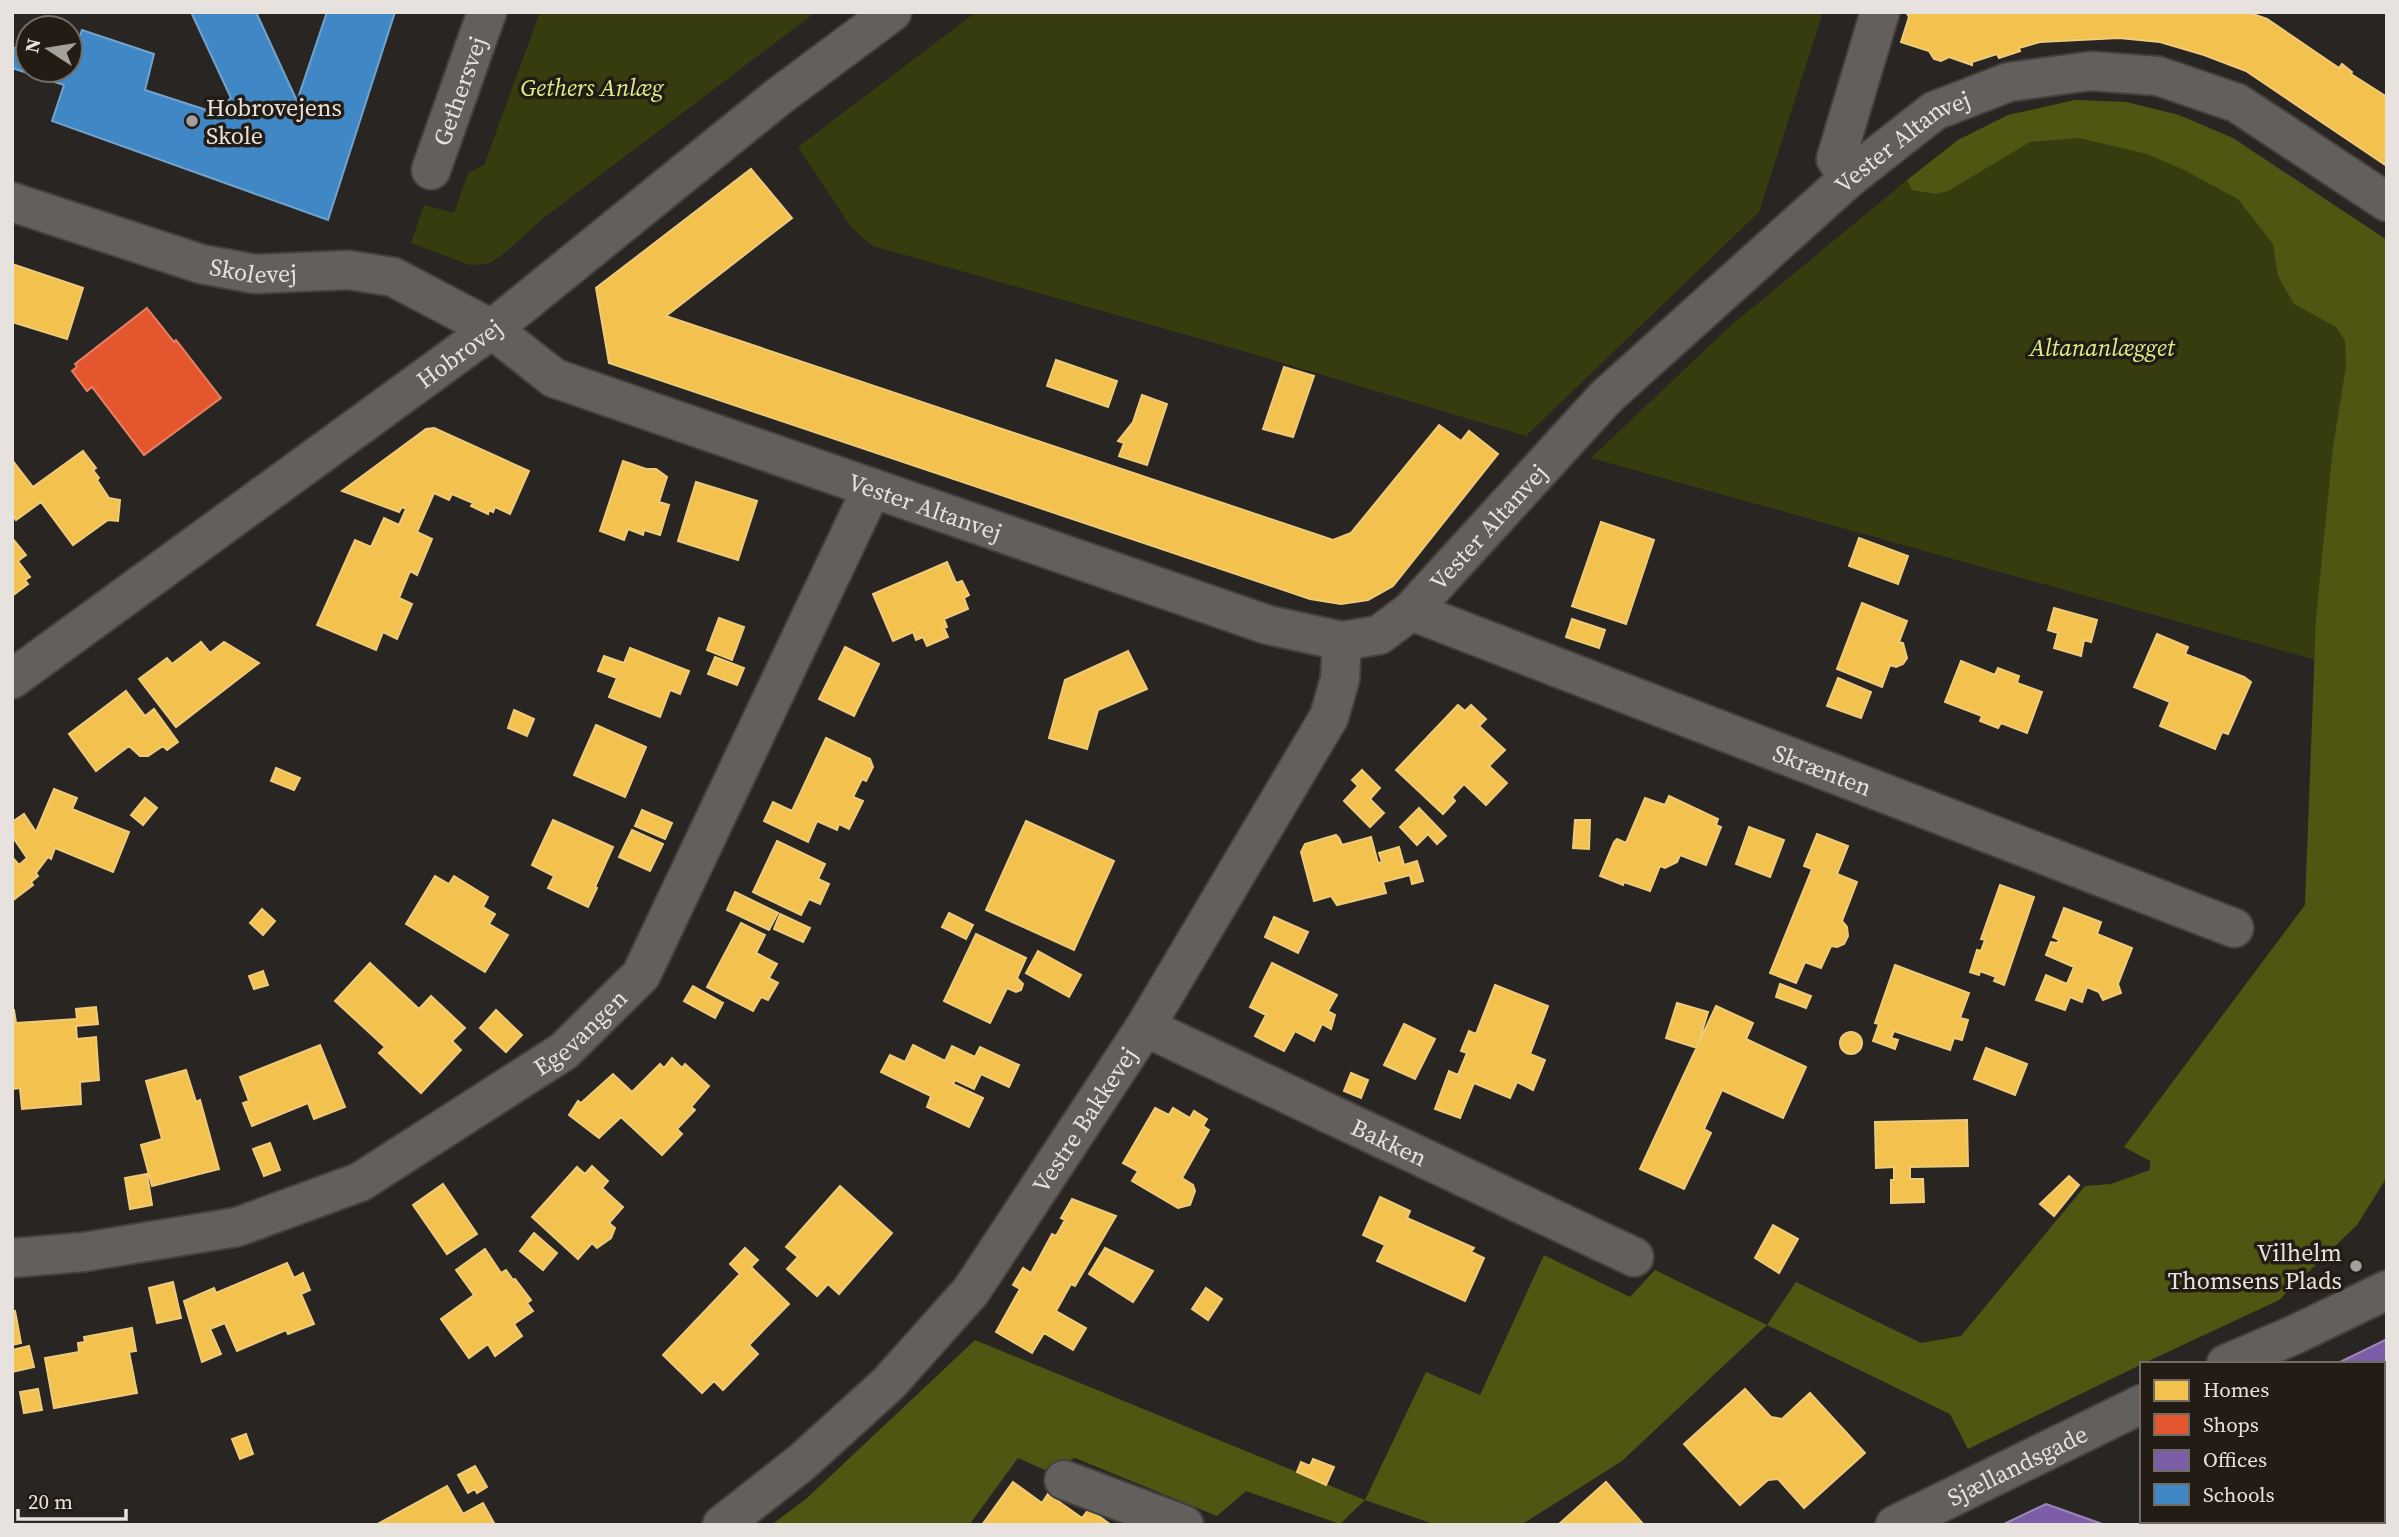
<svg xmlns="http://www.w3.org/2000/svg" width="2399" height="1537" font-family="'Source Serif 4',serif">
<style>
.green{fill:#373c0f}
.forest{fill:#4e5612}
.homes{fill:#f2c14e;stroke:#efcb79;stroke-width:2}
.shops{fill:#e4572e;stroke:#e58162;stroke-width:2}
.offices{fill:#7b5ea7;stroke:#9b86b7;stroke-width:2}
.schools{fill:#3f88c5;stroke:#71a3cc;stroke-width:2}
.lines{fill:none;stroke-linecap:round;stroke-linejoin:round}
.minor-casing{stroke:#45403e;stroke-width:42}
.minor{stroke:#625f5c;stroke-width:38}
.poi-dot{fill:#a4a09c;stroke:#231c15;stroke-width:2.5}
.labels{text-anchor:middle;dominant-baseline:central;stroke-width:7;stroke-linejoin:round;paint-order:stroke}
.park-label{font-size:24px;font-style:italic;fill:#dcee88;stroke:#231c15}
.street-label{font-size:24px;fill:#e7e2dd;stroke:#231c15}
.poi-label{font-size:24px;fill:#e7e2dd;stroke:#231c15;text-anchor:start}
</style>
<rect width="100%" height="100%" fill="#292522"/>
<path class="green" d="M540 12H816L545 217 502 255 488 264 470 265 411 243 424 205 454 213 468 173 484 165Z
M976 12H1823L1759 212 1526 436 1236 349 873 246 851 227 798 147Z
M2075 100 2126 102 2179 115 2387 240V1177L2357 1225 2279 1300 2142 1364 1968 1449 1950 1414 1767 1325 1796 1282 1921 1343 1961 1336 2085 1186 2111 1184 2150 1170V1161L2124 1147 2305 905 2316 660 1591 458 1728 328 1907 180 1958 140 2008 115Z"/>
<path class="forest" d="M2075 100 2126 102 2179 115 2233 138 2387 240V1177L2357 1225 2279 1300 2142 1364 1968 1449 1950 1414 1767 1325 1622 1461 1521 1525H1436L1365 1500 1340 1524 1246 1491 1217 1516 1075 1458 1045 1470 1018 1458 969 1525H771L806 1499 975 1340 1365 1500 1426 1372 1480 1395 1544 1255 1630 1297 1655 1270 1767 1325 1796 1282 1921 1343 1961 1336 2085 1186 2111 1184 2150 1170V1161L2124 1147 2305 905 2316 618 2333 447 2346 366 2345 341 2336 327 2294 304 2278 276 2273 244 2238 199 2184 170 2147 154 2079 138 2030 142 1948 191 1936 194 1912 190 1907 180 1958 140 2008 115Z"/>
<path class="homes" d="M1906 12H2247L2267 19 2339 68 2342 64 2352 72 2351 74 2387 97V166L2246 71 2204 55 2160 42 2119 38 2040 42 2019 48 2020 51 1999 58 1997 54 1972 62V65L1949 57 1941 61 1934 59 1929 51 1901 42 1909 17Z
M751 169 792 218 666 316 1333 540 1351 533 1439 425 1461 441 1469 431 1498 454 1393 586 1368 600 1341 604 1310 599 609 363 596 288Z
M12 264 83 288 67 339 12 322Z
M1056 360 1117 381 1108 407 1047 386Z
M1284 367 1314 376 1293 437 1263 429Z
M1142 395 1167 404 1147 465 1119 456 1124 443 1118 441 1133 422Z
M434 428 529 471 510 514 495 507 493 512 489 510 488 514 471 506 473 503 452 494 449 500 434 493 417 532 432 539 417 575 410 571 399 598 412 604 397 639 383 632 376 650 317 625 355 540 371 547 384 518 399 525 406 509 402 507 399 512 342 491 426 429Z
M83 451 96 468 93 470 99 478 97 480 109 498 120 500 118 521 108 520 73 545 41 502 16 520 12 514V460L33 487Z
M623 461 646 469H656L667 477 659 502 669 505 660 535 644 530 643 535 628 529 624 540 600 531Z
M696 482 757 501 738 560 678 541Z
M1601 522 1654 540 1626 624 1572 606Z
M12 538 26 555 18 561 30 577 25 580 28 584 12 596Z
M1859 538 1908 556 1898 584 1849 566Z
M947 562 956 583 962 581 969 595 964 598 968 609 944 619 947 627 944 628 948 637 927 646 923 637 916 640 913 632 893 641 873 594Z
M1862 603 1907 621 1899 642 1903 643 1907 658 1903 664 1896 667 1890 665 1882 687 1837 669Z
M2054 608 2097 620 2091 642 2084 640 2081 656 2054 648 2058 633 2048 630Z
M719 618 744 627 732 660 707 650Z
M1572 619 1605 630 1599 648 1566 637Z
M2157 634 2188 647 2185 654 2244 677 2251 682 2228 734 2222 732 2215 749 2160 726 2170 702 2134 687Z
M201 642 210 653 224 642 259 663 176 727 139 679 167 658 172 664Z
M845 647 879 664 854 716 819 699Z
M630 648 689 671 680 694 670 690 660 717 609 697 617 678 598 671 604 656 624 663Z
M1128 651 1147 689 1098 710 1087 749 1049 738 1065 680Z
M715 657 744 668 737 685 708 674Z
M1961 661 1995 675 1998 668 2019 676 2017 683 2042 692 2027 733 2001 723 1998 728 1980 721 1982 716 1945 702Z
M1838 678 1871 692 1861 718 1827 706Z
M126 691 145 716 154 709 178 742 167 750 163 746 148 756H140L129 746 96 771 69 734Z
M1458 705 1465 711 1471 705 1486 719 1479 726 1505 750 1489 766 1507 783 1486 805 1464 784 1452 797 1455 801 1443 814 1396 770Z
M514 710 534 719 527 736 508 728Z
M596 725 646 747 625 797 574 775Z
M826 738 870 759 873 767 866 781 862 779 853 797 863 801 849 829 839 824 837 830 817 821 808 842 764 821 773 802 792 811Z
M276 768 300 778 294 790 271 781Z
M1362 770 1380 788 1370 799 1384 813 1370 827 1344 801 1358 786 1352 780Z
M54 789 77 798 72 809 129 832 113 872 55 848 51 859 48 857 36 873 38 876 31 882 33 885 12 901V857L19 865 27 858 12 836V822L24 814 36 832Z
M1669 796 1718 819 1716 825 1721 827 1706 865 1680 855 1677 862 1665 868 1660 866 1650 891 1624 882 1623 885 1600 876 1614 842 1617 839 1626 843 1645 798 1665 805Z
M145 798 157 808 143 825 131 815Z
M1419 808 1446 836 1437 844 1428 834 1417 845 1400 827Z
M642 810 672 823 665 839 635 826Z
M553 820 613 847 595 887 597 888 588 907 548 888 554 876 532 865Z
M1575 820H1590L1589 849 1573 848Z
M1026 821 1114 861 1074 950 986 910Z
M1749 827 1784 840 1770 877 1736 864Z
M632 830 663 844 650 871 619 857Z
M1817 834 1848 846 1837 874 1857 882 1842 921 1847 927 1848 936 1844 944 1837 947 1831 946 1821 968 1805 962 1796 983 1770 973 1812 869 1804 866Z
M1336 835 1339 838 1342 845 1371 837 1378 863 1382 862 1379 853 1399 847 1404 865 1417 861 1423 881 1412 884 1410 875 1383 882 1386 893 1337 905 1331 896 1314 901 1301 852 1305 844Z
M777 841 825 864 818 879 829 884 820 904 809 899 801 915 753 892Z
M435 876 449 884 454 876 488 897 483 907 495 914 489 924 508 935 485 972 406 924Z
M2000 885 2034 897 2004 985 1994 981 1996 977 1980 971 1979 975 1970 972 1977 950 1981 951 1985 940 1981 939Z
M735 892 778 913 769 930 727 910Z
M2064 908 2101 922 2097 934 2132 948 2118 984 2121 993 2103 1000 2099 992 2087 987 2082 1002 2070 997 2065 1010 2036 1000 2046 975 2067 984 2074 967 2046 955 2051 942 2057 943 2059 940 2053 937Z
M262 909 275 921 263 935 250 923Z
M949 913 973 925 966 939 942 927Z
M780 914 810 928 803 942 774 929Z
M1274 917 1308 932 1298 953 1265 937Z
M741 923 765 935 756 953 777 964 769 978 778 983 768 1000 761 997 753 1011 707 987Z
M976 934 1026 958 1017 978 1023 984 1021 990 1016 992 1007 988 990 1023 944 1001Z
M1038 951 1081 975 1069 997 1026 973Z
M370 963 419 1009 431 996 465 1028 452 1041 461 1050 421 1093 379 1053 385 1047 335 1001Z
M1272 963 1337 995 1328 1011 1335 1015 1331 1029 1322 1024 1314 1041 1295 1031 1284 1051 1255 1036 1266 1015 1250 1007Z
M1895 965 1969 993 1960 1018 1968 1020 1962 1040 1954 1038 1950 1050 1894 1031 1891 1038 1898 1040 1895 1049 1873 1041 1879 1024 1875 1023Z
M263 971 268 985 254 989 249 976Z
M1780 984 1811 996 1806 1008 1776 997Z
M1495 985 1548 1006 1530 1054 1545 1060 1533 1090 1517 1082 1510 1098 1474 1083 1460 1118 1435 1109 1449 1071 1458 1075 1467 1053 1461 1051 1469 1031 1476 1034Z
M693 986 723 1003 715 1018 684 1001Z
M1677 1003 1708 1012 1697 1048 1666 1038Z
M1716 1006 1753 1023 1746 1039 1806 1067 1783 1118 1722 1090 1704 1129 1711 1133 1684 1189 1640 1169Z
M96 1007 98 1024 76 1026 77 1039 96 1037 99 1080 80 1082 81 1104 22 1109 20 1088 12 1089V1010H14L16 1023 77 1019 76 1009Z
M496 1010 522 1035 506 1052 480 1028Z
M1404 1024 1435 1039 1415 1079 1384 1065Z
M1840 1043a11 11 0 1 1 22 0a11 11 0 1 1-22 0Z
M320 1045 345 1107 314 1119 308 1103 252 1126 243 1103 249 1101 240 1077Z
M913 1045 945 1061 952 1046 975 1057 980 1047 1019 1065 1009 1087 981 1074 974 1089 955 1080 953 1084 983 1098 969 1127 927 1107 931 1096 881 1072 890 1055 905 1062Z
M1986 1048 2027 1064 2015 1095 1974 1079Z
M672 1058 682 1068 685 1064 709 1086 691 1107 695 1110 677 1129 682 1134 662 1155 621 1117 599 1138 569 1115 578 1101 581 1103 613 1074 632 1092 660 1064 664 1068Z
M186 1070 196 1102 200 1100 219 1169 152 1186 141 1145 162 1139 146 1081Z
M1351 1073 1368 1080 1361 1098 1344 1091Z
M1155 1108 1169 1115 1173 1108 1190 1118 1194 1111 1207 1119 1203 1126 1209 1130 1182 1178 1193 1185 1195 1191 1190 1205 1178 1208 1132 1181 1138 1171 1123 1163Z
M1967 1120 1968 1166 1910 1167V1179H1923L1924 1202 1891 1203V1180H1894V1167L1876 1168 1875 1122Z
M270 1143 280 1170 264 1176 253 1149Z
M592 1166 608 1181 602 1188 623 1207 609 1223 615 1228 611 1238 597 1248 592 1243 578 1259 532 1217 577 1167 585 1174Z
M147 1174 152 1205 130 1209 125 1178Z
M2069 1176 2079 1185 2054 1216 2040 1204Z
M443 1184 477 1234 447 1254 413 1205Z
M840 1186 892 1233 839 1294 828 1284 817 1296 787 1269 798 1257 786 1247Z
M1380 1197 1410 1211 1407 1218 1474 1248 1471 1252 1484 1258 1465 1301 1377 1261 1385 1245 1363 1235Z
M1072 1199 1116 1216 1075 1286 1071 1284 1056 1311 1086 1328 1073 1350 1044 1333 1032 1353 996 1332 1020 1289 1013 1285 1023 1268 1031 1273 1052 1234 1056 1236 1065 1220 1061 1218Z
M1773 1225 1798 1239 1779 1273 1755 1258Z
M534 1233 557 1253 543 1270 520 1251Z
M745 1248 758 1260 751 1267 789 1304 749 1345 758 1354 723 1390 714 1381 702 1393 663 1355 740 1274 730 1264Z
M1105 1248 1153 1271 1133 1302 1089 1274Z
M485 1249 501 1273 506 1270 513 1280 515 1279 531 1300 527 1303 533 1311 514 1324 522 1336 495 1356 488 1344 469 1358 441 1319 474 1295 456 1270Z
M287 1263 294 1278 303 1273 310 1290 301 1294 314 1324 288 1334 286 1330 237 1351 225 1323 210 1329 221 1354 202 1362 184 1301 214 1288 216 1293Z
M173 1282 181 1318 157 1323 149 1288Z
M1206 1288 1222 1299 1208 1320 1192 1309Z
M15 1311 21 1343 12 1345V1312Z
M132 1328 136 1351 129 1352 137 1393 54 1408 45 1358 79 1352 78 1343 85 1342 84 1337Z
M29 1346 34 1367 12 1372V1350Z
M38 1389 42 1410 24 1413 20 1392Z
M1745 1389 1771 1417 1782 1419 1810 1393 1865 1453 1804 1508 1778 1479 1768 1480 1740 1505 1684 1444Z
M246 1434 253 1454 240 1459 232 1439Z
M1313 1459 1334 1467 1326 1485 1297 1472 1301 1462 1310 1466Z
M475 1466 487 1487 477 1493 475 1489 468 1493 458 1475Z
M1013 1482 1042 1503 1048 1494 1082 1518 1089 1509 1111 1525H982Z
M1606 1482 1644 1525H1558Z
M447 1486 463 1514 483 1503 494 1523 490 1525H376Z"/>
<path class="shops" d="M147 308 174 342 176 340 221 398 144 455 92 387 87 391 72 371 77 367 75 364Z"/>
<path class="offices" d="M2387 1339V1405L2383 1406V1364H2336Z
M2046 1504 2105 1525H2002Z
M2271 1521H2336L2335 1525H2270Z"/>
<path class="schools" d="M191 12H256L297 101 327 12H395L328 220 52 121 64 85 12 68V47L28 53V70H70V62L82 30 154 54 145 90 222 115 226 103 231 98Z"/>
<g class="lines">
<defs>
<g id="minor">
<path id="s1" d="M431 170 487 12"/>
<path d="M1849 178 1836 159 1880 12"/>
<path id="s2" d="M12 202 201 264 255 274 348 270 393 277 492 329 554 378 1268 625 1342 641 1379 635 1411 611 1606 397 1849 178 1934 111 2009 82 2091 71 2158 76 2237 103 2387 202"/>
<path id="s3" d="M1411 611 2234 928"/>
<path id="s4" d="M12 679 492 329 778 97 892 12"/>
<path id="s5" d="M1145 1027 1634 1257"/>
<path id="s6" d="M12 1258 84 1252 237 1227 360 1182 564 1051 641 975 872 488"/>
<path d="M2226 1364 2294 1335 2387 1290"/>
<path d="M1064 1480 1184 1525"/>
<path id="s7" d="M722 1525 802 1462 889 1383 971 1291 1145 1027 1329 717 1340 679 1342 641"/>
<path id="s8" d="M1895 1525 2142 1404"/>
</g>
</defs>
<use href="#minor" class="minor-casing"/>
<use href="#minor" class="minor"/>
</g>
<g class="poi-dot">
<circle cx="192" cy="121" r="7"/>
<circle cx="2356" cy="1266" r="7"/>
</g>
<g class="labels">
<g class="park-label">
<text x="592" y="87">Gethers Anlæg</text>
<text x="2102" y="347">Altananlægget</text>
</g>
<g class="street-label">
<text stroke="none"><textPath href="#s1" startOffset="84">Gethersvej</textPath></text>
<text stroke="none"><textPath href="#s2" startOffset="2174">Vester Altanvej</textPath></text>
<text stroke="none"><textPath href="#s2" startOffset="252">Skolevej</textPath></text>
<text stroke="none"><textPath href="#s4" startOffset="553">Hobrovej</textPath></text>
<text stroke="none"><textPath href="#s2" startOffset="976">Vester Altanvej</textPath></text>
<text stroke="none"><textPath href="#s2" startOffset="1606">Vester Altanvej</textPath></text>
<text stroke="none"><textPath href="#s3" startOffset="441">Skrænten</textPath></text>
<text stroke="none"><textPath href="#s6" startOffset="625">Egevangen</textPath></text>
<text stroke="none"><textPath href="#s7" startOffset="548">Vestre Bakkevej</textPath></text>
<text stroke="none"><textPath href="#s5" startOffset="270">Bakken</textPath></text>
<text stroke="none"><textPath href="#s8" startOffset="136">Sjællandsgade</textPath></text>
</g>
<g class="poi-label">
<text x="206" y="107">Hobrovejens<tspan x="206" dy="28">Skole</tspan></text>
<text x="2342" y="1252" text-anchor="end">Vilhelm<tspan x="2342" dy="28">Thomsens Plads</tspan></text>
</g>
</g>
<rect width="2399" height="1537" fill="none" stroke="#e7e2dd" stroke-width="28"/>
<rect x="2140" y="1362" width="245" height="161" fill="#231c15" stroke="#716b65" stroke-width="2"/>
<rect x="2154" y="1380" width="35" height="21" fill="#f2c14e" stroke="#716b65" stroke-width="2"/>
<text x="2203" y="1397" font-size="21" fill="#e7e2dd">Homes</text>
<rect x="2154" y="1414" width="35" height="21" fill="#e4572e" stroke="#716b65" stroke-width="2"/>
<text x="2203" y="1432" font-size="21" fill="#e7e2dd">Shops</text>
<rect x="2154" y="1450" width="35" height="21" fill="#7b5ea7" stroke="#716b65" stroke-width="2"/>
<text x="2203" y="1467" font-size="21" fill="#e7e2dd">Offices</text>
<rect x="2154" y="1484" width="35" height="21" fill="#3f88c5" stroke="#716b65" stroke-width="2"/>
<text x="2203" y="1502" font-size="21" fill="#e7e2dd">Schools</text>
<g transform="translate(49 49) rotate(282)"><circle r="33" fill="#231c15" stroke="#716b65" stroke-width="2"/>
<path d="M0-5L12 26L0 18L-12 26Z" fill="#a4a09c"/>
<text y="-10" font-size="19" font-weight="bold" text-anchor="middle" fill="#e7e2dd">N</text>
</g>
<path d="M18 1509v10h108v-10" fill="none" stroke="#e7e2dd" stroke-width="3.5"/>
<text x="28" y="1509" font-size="21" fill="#e7e2dd" stroke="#231c15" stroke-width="5" paint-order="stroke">20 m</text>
</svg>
